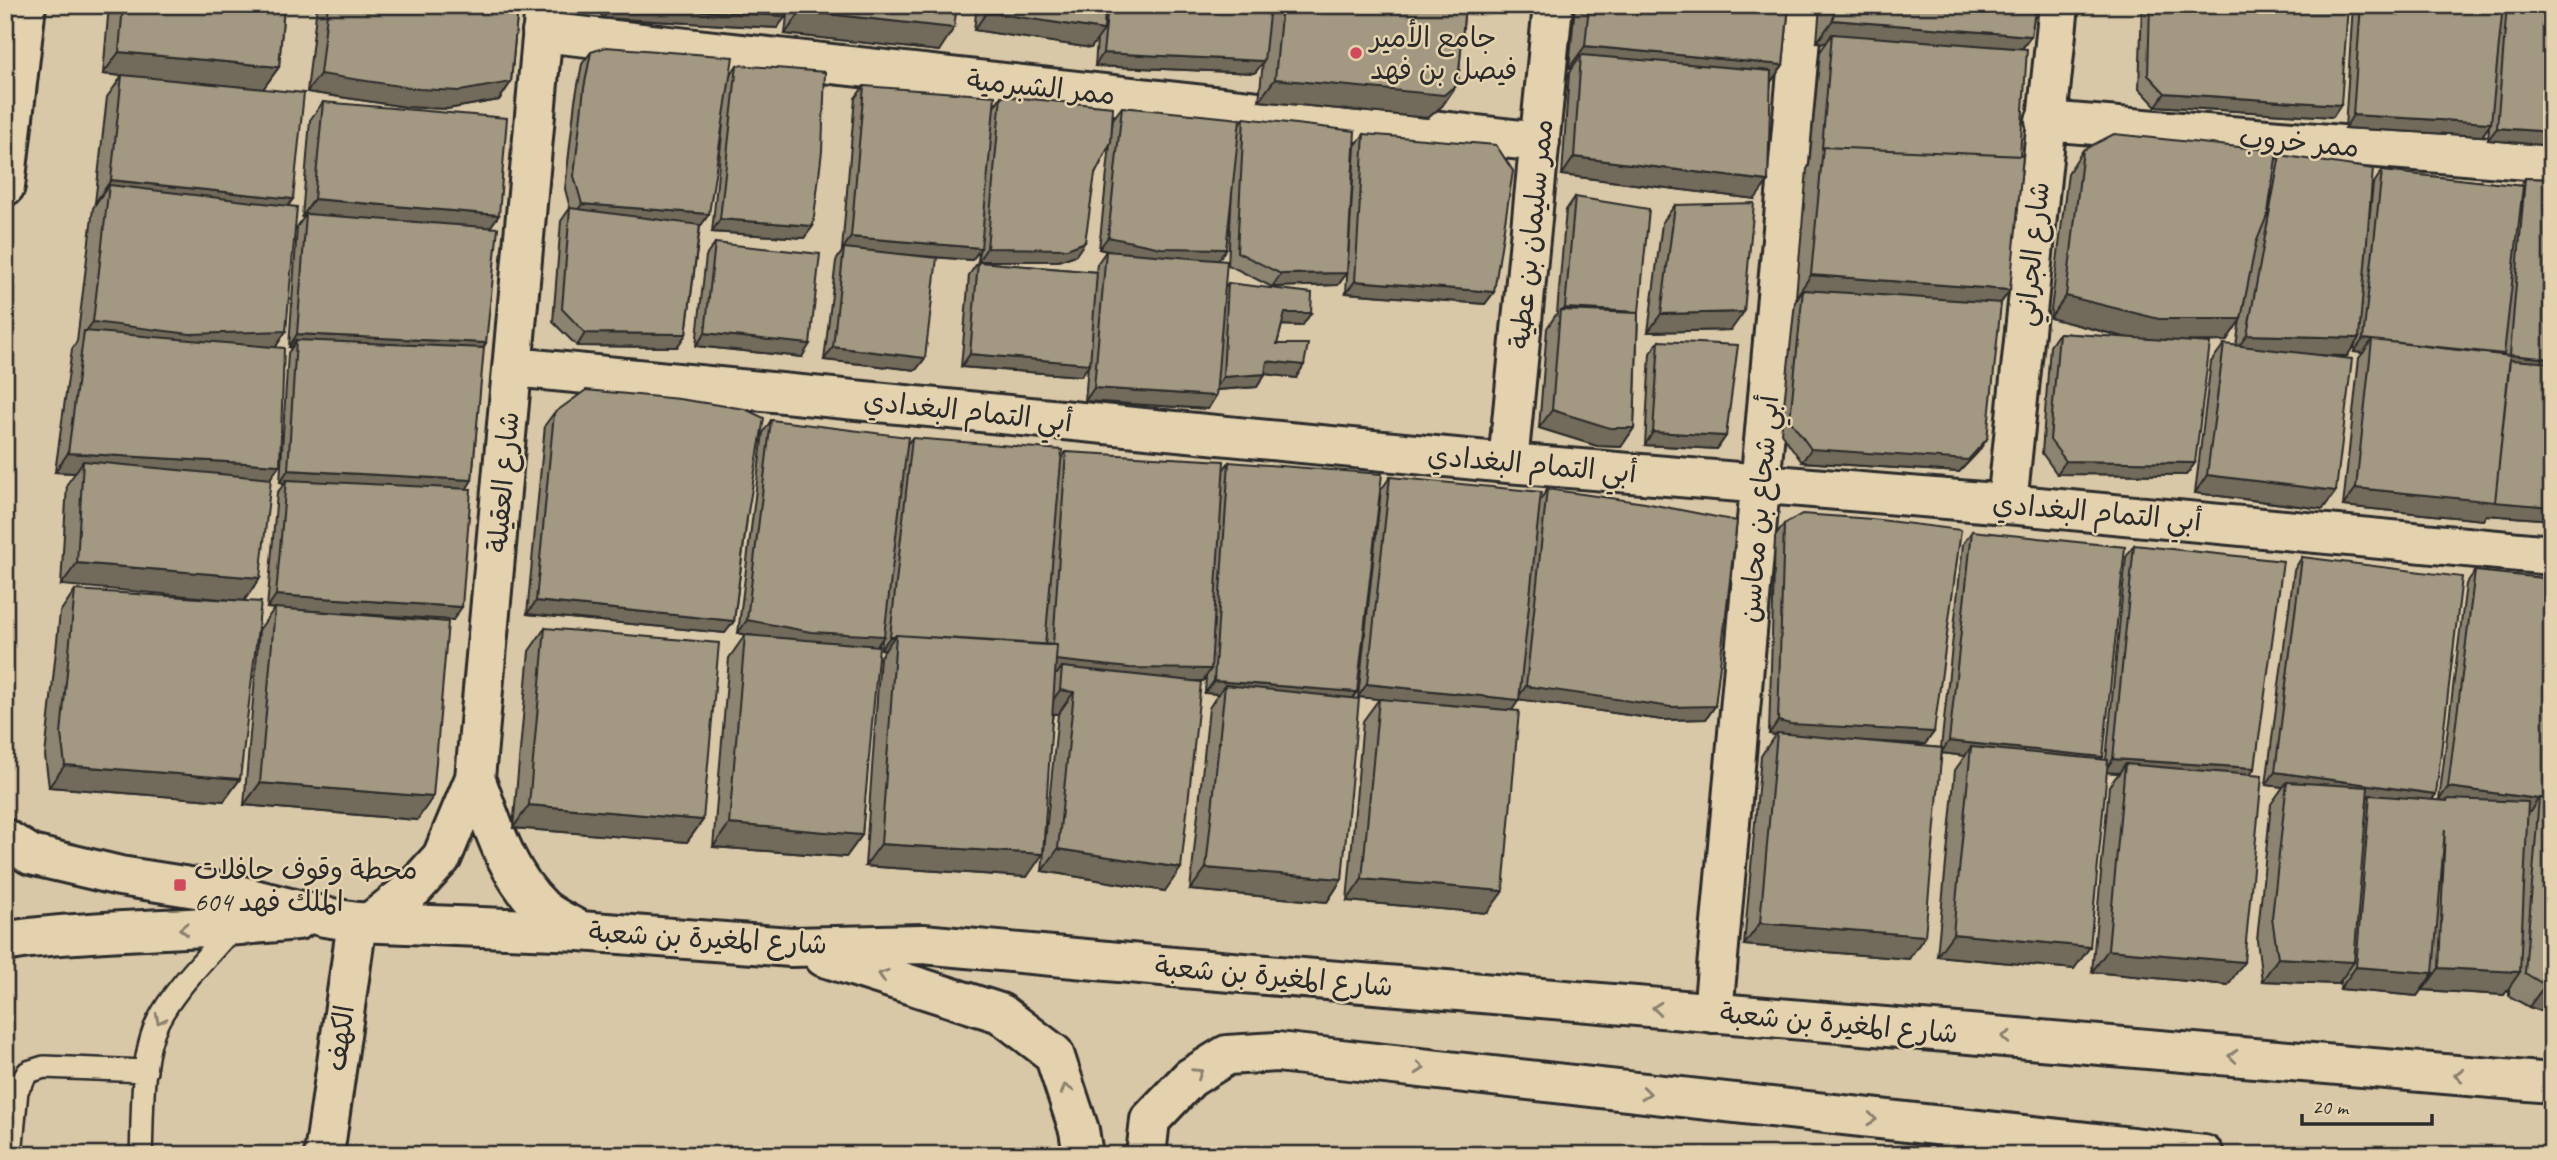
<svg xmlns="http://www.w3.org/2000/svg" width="2557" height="1160" font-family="Caveat,'Playpen Sans Arabic',sans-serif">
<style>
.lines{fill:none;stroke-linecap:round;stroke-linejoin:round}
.service-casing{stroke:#2b2b2b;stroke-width:26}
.minor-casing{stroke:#2b2b2b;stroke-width:44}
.tertiary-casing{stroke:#2b2b2b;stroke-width:44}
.service{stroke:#e4d2af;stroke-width:21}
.minor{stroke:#e4d2af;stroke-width:38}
.tertiary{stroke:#e4d2af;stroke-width:38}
.wall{fill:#8c836f;stroke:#2b2b2b;stroke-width:2}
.shaded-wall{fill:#726a5a;stroke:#2b2b2b;stroke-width:2}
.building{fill:#a39881;stroke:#2b2b2b;stroke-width:2}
.oneway{stroke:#887e6d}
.poi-dot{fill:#d1495b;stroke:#e4d2af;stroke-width:2.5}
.labels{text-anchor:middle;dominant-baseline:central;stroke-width:5;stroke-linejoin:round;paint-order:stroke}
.poi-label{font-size:28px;fill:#2b2b2b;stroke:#e4d2af;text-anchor:start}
.street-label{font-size:28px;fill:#2b2b2b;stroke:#e4d2af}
</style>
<rect width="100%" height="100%" fill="#d9c8a7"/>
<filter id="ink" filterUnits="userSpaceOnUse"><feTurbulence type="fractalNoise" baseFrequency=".0143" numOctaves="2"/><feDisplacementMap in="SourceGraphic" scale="14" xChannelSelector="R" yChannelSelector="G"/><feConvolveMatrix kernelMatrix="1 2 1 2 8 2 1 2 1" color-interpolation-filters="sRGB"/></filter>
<g filter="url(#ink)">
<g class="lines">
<defs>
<path id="service" d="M11 1155 17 1090 28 1072 44 1067 146 1071
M141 1155C143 1114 140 1057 158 1021 176 986 208 957 233 927"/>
<path id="minor" d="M542 32 1540 142
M2045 121 2552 162
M513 367 1508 463 2007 504 2552 555
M1508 463 1553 5
M2007 504 2059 5
M475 778C492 823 506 874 542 908 552 917 568 924 580 931
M372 921 414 888 442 857 475 778 545 5
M1713 1013 1803 5
M324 1155 357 922"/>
<path id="tertiary" d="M5 186 26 5
M5 839 31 855 120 876 234 894 325 917 357 922 580 931 791 947 923 944 1184 968 2552 1083
M5 942C33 936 62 935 90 933 160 928 229 928 298 920
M824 957 1000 1013 1054 1054 1079 1130 1083 1155
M1146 1155 1150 1120 1190 1078 1227 1055 1277 1052 2204 1155"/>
</defs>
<use href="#service" class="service-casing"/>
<use href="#minor" class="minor-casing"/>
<use href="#tertiary" class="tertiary-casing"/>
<use href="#service" class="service"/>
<use href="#minor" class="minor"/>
<use href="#tertiary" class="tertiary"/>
</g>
<path class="wall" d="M109 5H284L279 67 263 89 288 206 286 331 275 348 61 585 67 484 75 473 55 472 72 349 77 341 93 208 96 203H95L107 97 122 76 103 74Z
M317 5H518L511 82 499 100 447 109 406 107 307 92Z
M596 5H787L786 16 777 28 603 18Z
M788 5H957L939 51 785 34Z
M977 5H1465L1458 83 1442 106 1428 118 1259 101 1263 61 1255 73 1095 66 1097 39 1091 48 974 30Z
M1575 5H1789L1783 65 1771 82 1755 199 1562 175 1569 73 1572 68H1569Z
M1820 5H2036L2031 36 2022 49 2010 290 2001 303 1978 452 1959 472 1802 462 1781 433 1795 302 1798 298 1796 297 1807 169 1809 166 1820 52 1826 43 1817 42Z
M2142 5H2348L2333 117 2156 106 2139 88Z
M2353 5H2552V146L2488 140 2489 126 2482 136 2345 128Z
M591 52 731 74 737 65 813 226 804 238 712 232 723 124 700 227 686 334 677 347 577 346 553 322 561 221 570 208 565 189 575 101 582 64Z
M864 86 994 107 1001 96 1111 134 1113 119 1122 107 1239 124 1244 118 1347 273 1338 285 1272 287 1228 265 1232 190 1218 260 1225 287 1228 283 1311 313 1302 326 1282 325 1277 344 1296 378 1265 374 1257 387 1217 390 1208 409 1085 401 1088 365 1081 376 961 367 969 275 978 262 1096 272 1097 264 1106 251 1111 252 1099 249 1110 144 1095 174 1076 255 1058 261H978L979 251 972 260 916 256 925 358 916 370 824 360 836 261 843 250H842L855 98Z
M323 102 499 215 490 227 486 343 483 348 472 480 466 489 453 620 309 611 417 820 244 805 259 630 274 609 267 608 277 493 285 483 280 482 288 353 292 347H289L297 227 304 217H302L310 120Z
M1364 134 1494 292 1485 304 1346 293 1355 146Z
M2083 150 2276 160 2280 155 2369 222 2373 184 2382 171 2520 186 2525 178 2552 179V520L2486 515 2483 520 2343 506 2359 358 2363 353 2354 352 2355 344 2347 356H2323V509L2195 493 2211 362 2224 344 2236 346 2240 320 2226 341 2186 342 2195 463 2186 475 2057 474 2042 453 2050 346 2059 333 2127 338 2050 318 2068 173Z
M1575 197 1638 313 1634 428 1621 447 1597 446 1539 428 1547 328 1557 313 1566 210Z
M1675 205 1731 330 1648 332 1662 223Z
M715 243 802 357 696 346 706 256Z
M1659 341 1726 436 1717 449 1645 445 1650 353Z
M554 413 747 518 734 621 725 633 527 614 545 425Z
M771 420 907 444 912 438 1061 458 1066 452 1224 469 1229 462 1353 698 1342 879 1327 902 1190 890 1209 708 1218 694 1205 693 1206 677 1203 681H1197L1165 891 1042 871 1058 714H1053L1027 877 865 866 880 657 885 650 881 649 882 638 877 646 862 835 846 857 713 847 729 658 745 635 753 636 738 633 763 433Z
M1390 477 1541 499 1547 489 1715 706 1706 719 1662 720 1519 699 1512 710 1487 913 1347 901 1363 721 1379 699 1358 697 1381 490Z
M1784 524 1934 732 1925 744 1872 742 1941 748 1963 544 1972 531 2103 757 2101 760H2106L2126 557 2134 545 2250 775 2228 985 2092 972 2109 786 2119 773 2106 772 2074 969 1937 956 1955 770 1965 756 1942 753 1909 959 1744 945 1761 756 1775 735 1769 734 1775 537Z
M2302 557 2436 794 2432 800 2446 801 2439 800 2466 584 2475 571 2552 579V1013L2544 1012 2529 1007 2509 996V987L2504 995 2423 990V988L2417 996 2340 989 2341 980 2338 984 2262 981 2257 940 2271 804 2283 787 2266 785 2294 570Z
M75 590 240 779 224 801 49 787 45 756 60 612Z
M545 628 703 820 687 842 513 828 529 651Z"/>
<path class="shaded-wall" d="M612 6 786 16 777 28 603 18Z
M801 11 954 28 939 51 785 34Z
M987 12 1104 30 1091 48 974 30Z
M1833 20 2031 36 2015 58 1832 34 1826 43 1817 42Z
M1585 46 1783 65 1767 87 1581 55 1572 68H1569Z
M119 52 279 67 263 89 103 74Z
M1103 53 1264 61 1255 73 1095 66Z
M320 74 511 82 499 100 447 109 406 107 307 92Z
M1275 79 1458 83 1442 106 1428 118 1259 101Z
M2165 93 2341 105 2333 117 2156 106Z
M2353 115 2491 123 2482 136 2345 128Z
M2497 128 2552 132V146L2488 140Z
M1574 157 1768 181 1755 199 1562 175Z
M111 180 293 199 277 221 109 185 96 203H95Z
M314 199 499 215 486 233 306 214 304 217H302Z
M582 204 709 214 700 227 573 217Z
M720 219 813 226 804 238 712 232Z
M851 237 981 248 972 260 844 250V248L842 250Z
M1108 237 1226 249 1217 262 1152 261 1099 249Z
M1085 242 1076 255 1058 261H978L987 248Z
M1347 273 1338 285 1272 287 1281 274Z
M1811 275 2010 290 1994 312 1803 290 1798 298 1796 297Z
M1355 281 1494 292 1485 304 1346 293Z
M2066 296 2241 319 2226 341 2144 342 2050 318Z
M1565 308 1639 312 1559 316Z
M1744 312 1731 330 1648 332 1661 314Z
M1285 313H1311L1302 326 1276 325Z
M93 322 286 331 271 354 84 334Z
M585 333 686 334 677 347 577 346Z
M705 333 810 344 802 357 696 346Z
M297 334 486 343 478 356 296 340 292 347H289Z
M2247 335 2359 338 2347 356 2234 353Z
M2363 339 2372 340 2363 353 2354 352Z
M833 347 925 358 916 370 824 360Z
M970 354 1090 364 1081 376 961 367Z
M2510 355 2552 359V372L2504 368Z
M1267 361 1304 365 1296 378 1258 373Z
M1265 374 1257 387 1215 390 1223 377Z
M1094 388 1216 396 1208 409 1085 401Z
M1552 410 1634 428 1621 447 1597 446 1539 428Z
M1653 432 1726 436 1717 449 1645 445Z
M1987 439 1978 452 1959 472 1802 462 1811 449Z
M68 453 280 465 267 483 83 461 75 473 55 472Z
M2066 461 2195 463 2186 475 2057 474Z
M288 470 472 480 464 493 286 480 285 483 280 482Z
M2207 475 2336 491 2323 509 2195 493Z
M2356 488 2552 507V520L2486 515 2483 520 2343 506Z
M77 563 260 578 244 601 61 585Z
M276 595 462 607 453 620 267 608Z
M536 601 734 621 725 633 527 614Z
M747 620 884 636 875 649 802 645 738 633Z
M890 637H894L885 650 881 649Z
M1052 659 1211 669 1203 681H1121L1062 667 1057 674 1043 672Z
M1214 681 1357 692 1348 705 1225 685 1218 694 1205 693Z
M1367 684 1519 700 1510 713 1358 697Z
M1526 686 1715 706 1706 719 1662 720 1517 699Z
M1060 690 1074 692 1058 714 1044 713Z
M1778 721 1934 732 1925 744 1782 737 1777 733 1775 735 1769 734Z
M1949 741 2103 757 2094 769 1971 747 1965 756 1941 753Z
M2113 759 2255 768 2246 781 2125 764 2119 773 2104 772Z
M65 765 240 779 224 801 49 787Z
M2275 772 2436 794 2427 806 2370 795 2367 798 2287 782 2283 787 2266 785Z
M260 783 433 797 417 820 244 805Z
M2448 787 2538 799 2530 812 2447 801 2448 799 2446 801 2439 800Z
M529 805 703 820 687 842 513 828Z
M729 824 862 835 846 857 713 847Z
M881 844 1043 854 1027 877 865 866Z
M1058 849 1181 868 1165 891 1042 871Z
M1206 868 1342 879 1327 902 1190 890Z
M1362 879 1503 891 1487 913 1347 901Z
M1760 923 1925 936 1909 959 1744 945Z
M1953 934 2090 947 2074 969 1937 956Z
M2108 950 2244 962 2228 985 2092 972Z
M2278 958 2354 962 2338 984 2262 981Z
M2356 967 2433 973 2417 996 2340 989Z
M2439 968 2520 972 2504 995 2423 990Z
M2545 985 2552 987V1013L2544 1012 2529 1007Z"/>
<path class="building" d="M123 5H284L279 67 119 52Z
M328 5H518L511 82 460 91 419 89 320 74Z
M612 5H787L786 16Z
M802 5H957L954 28 801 11Z
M988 5H1105L1104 30 987 12Z
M1108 5H1270L1264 61 1103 53Z
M1282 5H1465L1458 83 1444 95 1275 79Z
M1589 5H1789L1783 65 1585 46Z
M1834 5H2036L2031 36 1833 20Z
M2150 5H2348L2341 105 2165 93 2148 75Z
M2361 5H2503L2491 123 2353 115Z
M2507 5H2552V132L2497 128Z
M1832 34 2027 49 2020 156 1823 147 1822 148Z
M606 47 733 57 709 214 582 204 574 176 584 88 591 52Z
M1581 55 1771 71 1768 181 1574 157Z
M737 65 825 72 822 151 813 226 720 219Z
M122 75 304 93 293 199 111 180Z
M864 86 995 96 981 248 851 237Z
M1001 96 1113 107 1111 142 1095 174 1085 242 1067 249 987 248Z
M323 102 507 118 499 215 314 199Z
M1122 107 1240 119 1226 249 1161 248 1108 237Z
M1244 118 1355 131 1347 273 1281 274 1237 252Z
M1364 134 1496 145 1513 171 1494 292 1355 281Z
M2114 134 2277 151 2268 213 2256 243 2241 319H2159L2066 296 2083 150Z
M1823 147 2023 156 2010 290 1811 275Z
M2280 155 2373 169 2359 338 2247 335Z
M2382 171 2523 186 2504 354 2363 339Z
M2525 178 2552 179V359L2510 355Z
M109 185 297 207 286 331 190 334 93 322Z
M1575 197 1649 209 1639 312 1565 308Z
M1754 203 1744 312 1661 314 1675 205Z
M570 208 700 225 686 334 585 333 562 309Z
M306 214 498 228 486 343 297 334Z
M715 243 820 254 810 344 705 333Z
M844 248 937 258 925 358 833 347Z
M1106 251 1227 261 1216 396 1094 388Z
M978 262 1097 272 1090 364 970 354Z
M1228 283 1312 293 1311 313H1285L1277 344H1308L1304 365 1267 361 1265 374 1223 377Z
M1803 290 2001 303 1987 439 1968 460 1811 449 1790 420Z
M1560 310 1638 313 1634 428H1610L1552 410Z
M84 331 284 348 280 465 68 453Z
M2059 333 2210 343 2195 463 2066 461 2050 440Z
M296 340 484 348 472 480 288 470Z
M2372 340 2510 356 2495 502 2356 488Z
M1659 341 1738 345 1726 436 1653 432Z
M2224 344 2352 359 2336 491 2207 475Z
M2510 360 2552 363V507L2494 502H2495Z
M586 390 679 399 745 409 764 418 747 518 734 621 536 601 554 413Z
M771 420 908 437 884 636 811 632 747 620Z
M912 438 1062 450 1045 645 896 635 894 637H890Z
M1066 452 1224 461 1211 669 1130 668 1056 660 1057 645H1053Z
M83 461 271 479 260 578 77 563Z
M1229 462 1382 474 1357 692 1214 681Z
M1390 477 1541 492 1519 700 1367 684Z
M286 480 471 489 462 607 276 595Z
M1547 489 1645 503 1737 521 1715 706 1671 707 1526 686Z
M1802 514 1872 519 1961 530 1934 732 1791 724 1778 721 1784 524Z
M1972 531 2125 547 2103 757 1949 741Z
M2134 545 2283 561 2255 768 2113 759Z
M2302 557 2462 577 2436 794 2275 772Z
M2475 571 2552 579V799L2539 798V799L2448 787Z
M75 590 261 602 240 779 65 765 61 734Z
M275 608 448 622 433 797 260 783Z
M545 628 719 643 703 820 529 805Z
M745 635 879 646 862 835 729 824Z
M896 635 1057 645 1043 854 881 844Z
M1062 667 1201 682 1181 868 1058 849 1074 692 1060 690Z
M1225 685 1359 699 1342 879 1206 868Z
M1379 699 1519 711 1503 891 1362 879Z
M1777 733 1942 748 1925 936 1760 923Z
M1971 747 2108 760 2090 947 1953 934Z
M2125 764 2262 776 2244 962 2108 950Z
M2287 782 2368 787 2354 962 2278 958 2272 918Z
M2370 795 2447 801 2448 799 2528 802 2520 972 2439 968 2445 829 2433 973 2356 967Z
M2539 798 2552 799V987L2545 985 2525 973Z
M1269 1152 1298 1155H1268Z"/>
<defs><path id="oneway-chevron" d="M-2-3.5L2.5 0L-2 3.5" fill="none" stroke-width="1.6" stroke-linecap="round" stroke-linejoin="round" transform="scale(1.75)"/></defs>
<g class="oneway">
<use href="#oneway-chevron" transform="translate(184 929) rotate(178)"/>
<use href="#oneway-chevron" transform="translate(883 975) rotate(-162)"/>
<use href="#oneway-chevron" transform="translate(1657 1008) rotate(-175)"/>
<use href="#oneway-chevron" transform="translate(160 1019) rotate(117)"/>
<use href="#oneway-chevron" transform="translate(2006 1037) rotate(-175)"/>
<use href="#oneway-chevron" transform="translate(2233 1056) rotate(-175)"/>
<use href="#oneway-chevron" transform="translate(1420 1068) rotate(6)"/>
<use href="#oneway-chevron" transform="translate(1198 1073) rotate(-33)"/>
<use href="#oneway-chevron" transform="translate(2459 1075) rotate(-175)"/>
<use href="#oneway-chevron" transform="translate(1066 1089) rotate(-108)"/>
<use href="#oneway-chevron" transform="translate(1646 1093) rotate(6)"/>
<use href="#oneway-chevron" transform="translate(1872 1119) rotate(6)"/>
</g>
</g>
<g class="poi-dot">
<circle cx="1356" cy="53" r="7"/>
<rect x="173" y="878" width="14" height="14" rx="3.5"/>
</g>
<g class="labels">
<g class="poi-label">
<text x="1370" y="37">جامع الأمير<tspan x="1370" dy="32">فيصل بن فهد</tspan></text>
<text x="194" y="869">محطة وقوف حافلات<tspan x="194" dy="32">الملك فهد 604</tspan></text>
</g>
<g class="street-label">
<text transform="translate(1041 87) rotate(6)">ممر الشبرمية</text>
<text transform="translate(2299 142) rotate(5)">ممر خروب</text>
<text transform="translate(1531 234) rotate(-84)">ممر سليمان بن عطية</text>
<text transform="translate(2032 254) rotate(-84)">شارع الجراني</text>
<text transform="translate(968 411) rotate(6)">أبي التمام البغدادي</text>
<text transform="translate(1532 464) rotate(5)">أبي التمام البغدادي</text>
<text transform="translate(503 482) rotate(-85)">شارع العقيلة</text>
<text transform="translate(1759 509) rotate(-85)">أبي شجاع بن محاسن</text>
<text transform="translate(2097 512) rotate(5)">أبي التمام البغدادي</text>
<text transform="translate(708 938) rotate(3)">شارع المغيرة بن شعبة</text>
<text transform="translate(1274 976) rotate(5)">شارع المغيرة بن شعبة</text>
<text transform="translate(1839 1023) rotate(5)">شارع المغيرة بن شعبة</text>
<text transform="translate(340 1038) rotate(-82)">الكهف</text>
</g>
</g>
<rect width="2557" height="1160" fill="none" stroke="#e4d2af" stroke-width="28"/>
<rect x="14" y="14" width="2529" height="1132" fill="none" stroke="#2b2b2b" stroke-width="2.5" filter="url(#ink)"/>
<path d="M2302 1114v10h130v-10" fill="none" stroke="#2b2b2b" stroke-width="3.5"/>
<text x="2312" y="1114" font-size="21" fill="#2b2b2b" stroke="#e4d2af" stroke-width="5" paint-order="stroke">20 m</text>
</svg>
